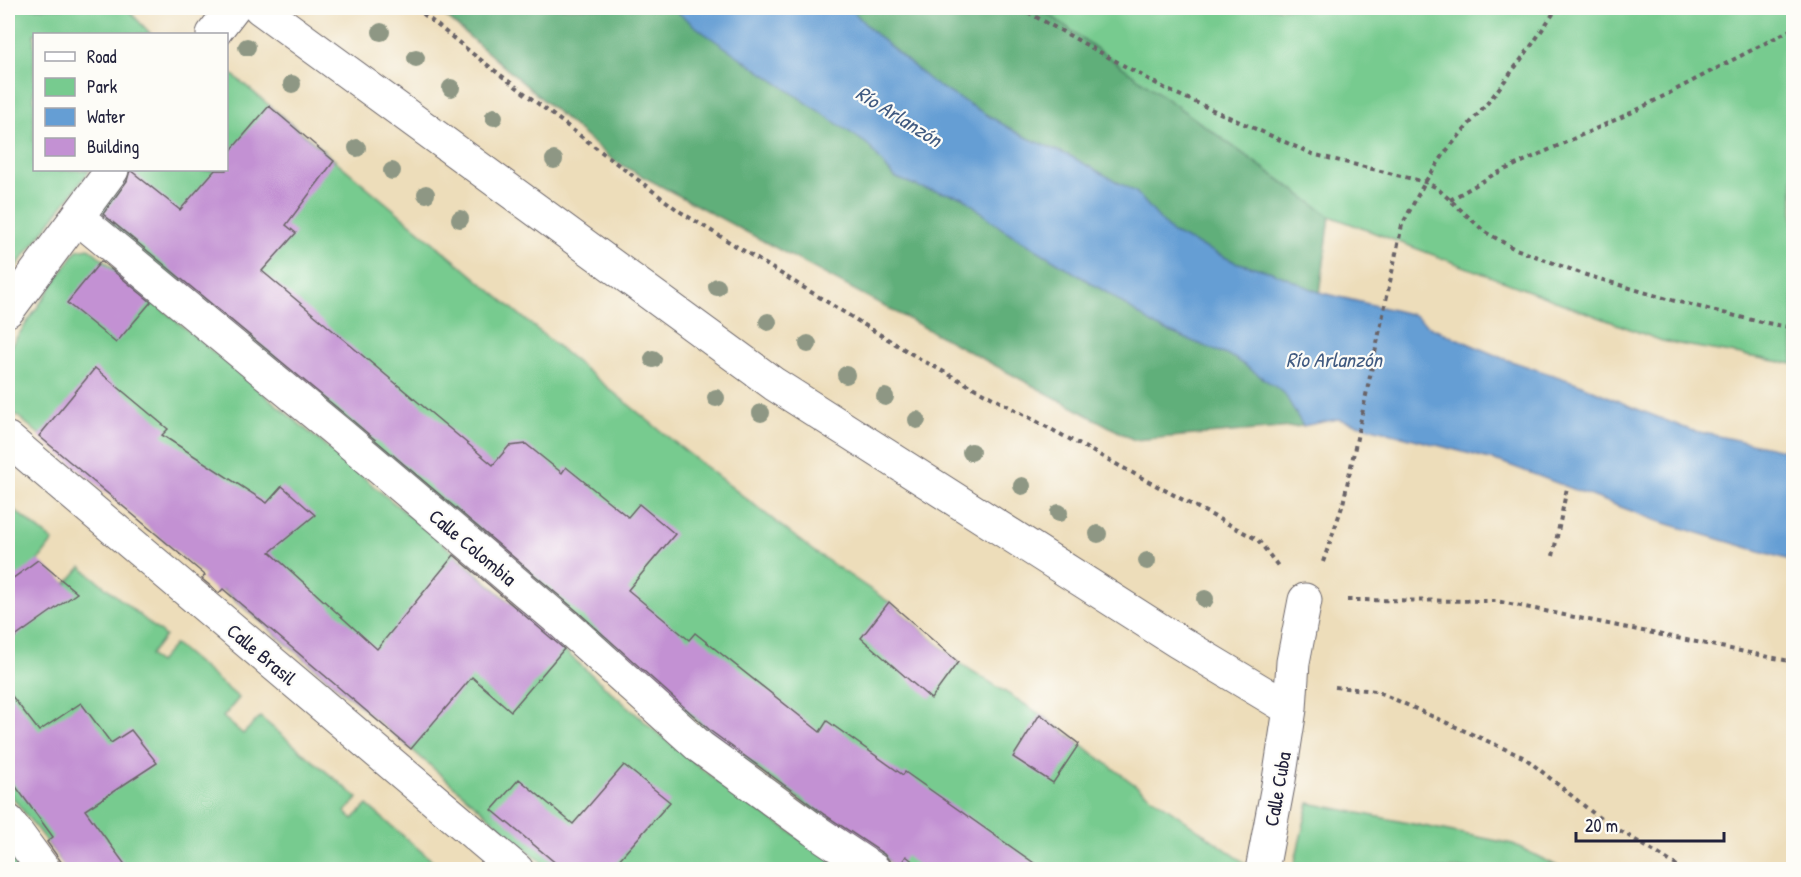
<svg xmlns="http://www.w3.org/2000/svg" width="1801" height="877" font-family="'Patrick Hand',sans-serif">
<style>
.green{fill:#77cb8f;stroke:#4c7665;stroke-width:1.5}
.forest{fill:#61af7a;stroke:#42685a;stroke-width:1.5}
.water{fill:#659ed4;stroke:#446088;stroke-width:1.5}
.building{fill:#c391d3}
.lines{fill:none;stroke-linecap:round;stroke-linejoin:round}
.minor-casing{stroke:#696367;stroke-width:35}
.path{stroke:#696367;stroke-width:4;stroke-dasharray:4.5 4.5;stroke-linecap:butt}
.minor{stroke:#fff;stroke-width:33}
.tree{fill:#8e9784}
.labels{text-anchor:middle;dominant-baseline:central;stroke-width:4.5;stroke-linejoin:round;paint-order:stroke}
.street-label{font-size:20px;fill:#22223b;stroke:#fdfcf7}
.water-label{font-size:21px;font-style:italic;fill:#405a80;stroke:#fdfcf7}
</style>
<rect width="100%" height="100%" fill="#fdfcf7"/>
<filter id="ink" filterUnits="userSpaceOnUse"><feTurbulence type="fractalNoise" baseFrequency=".0167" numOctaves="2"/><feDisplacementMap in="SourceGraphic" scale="12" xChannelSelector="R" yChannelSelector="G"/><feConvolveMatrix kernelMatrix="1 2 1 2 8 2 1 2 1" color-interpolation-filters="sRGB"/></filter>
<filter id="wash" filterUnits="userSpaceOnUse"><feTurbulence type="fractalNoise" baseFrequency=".008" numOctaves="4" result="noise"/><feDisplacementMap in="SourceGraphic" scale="24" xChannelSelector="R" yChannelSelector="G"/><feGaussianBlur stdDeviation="1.35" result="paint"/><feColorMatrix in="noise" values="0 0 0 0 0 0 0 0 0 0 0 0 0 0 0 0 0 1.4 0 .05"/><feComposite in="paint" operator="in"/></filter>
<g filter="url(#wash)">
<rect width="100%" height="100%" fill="#edddba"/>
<path class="green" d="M8 8H126L151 34H34V170H90L8 277Z
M1040 8H1793V364L1662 341 1330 216Z
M227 70 563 351 684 450 812 550 889 602 958 662 1040 714 1138 787 1245 863 1244 869H901L841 830 733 752 106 224 100 207 130 170H226Z
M89 248 455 554 654 730 733 794 848 869H550L411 749 8 408V350L77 250Z
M8 505 53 541 38 561 66 584 81 567 165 636 150 655 158 663 175 644 239 698 223 717 243 734 260 717 358 798 345 812 353 819 367 805 442 869H67L8 791Z
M1309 803 1513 844 1563 869H1293Z
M8 843 27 869H8Z"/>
<path class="forest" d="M436 8H1040L1330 216 1303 426 1134 440 614 161Z"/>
<path class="water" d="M672 8H850L871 30 933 83 1021 135 1072 157 1136 192 1171 232 1235 262 1272 272 1319 292 1414 315 1430 327 1502 358 1577 383 1632 407 1690 430 1793 452V561L1658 521 1501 462 1338 419 1303 426 1284 393 1234 358 1157 327 1109 294 1001 228 963 197 922 188 894 177 867 144 704 33Z"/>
<g id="blocks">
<path class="building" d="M269 106 334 161 286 225 296 233 262 271 493 465 509 446 526 444 562 473 566 467 628 517 639 504 675 534 628 590 689 640 695 633 820 732 827 721 903 775 905 772 1044 870H924L906 856 898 868 891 863 884 854 825 815 712 732 577 611 353 421 103 214 127 181 130 170 180 210 215 170H226V156Z
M101 261 151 302 116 343 67 303Z
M95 368 168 429 162 435 267 503 282 486 315 515 270 552 377 649 454 555 564 649 511 711 472 677 411 749 223 589 219 593 202 579 205 575 39 436Z
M38 560 77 593 8 642V582Z
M889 602 958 662 931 699 861 638Z
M8 691 39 731 81 703 111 743 131 730 157 763 85 810 129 870H67L47 842 53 837 8 776Z
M1040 714 1079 744 1053 783 1013 757Z
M624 765 670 802 610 870H564L492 810 519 779 573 824Z"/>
</g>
</g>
<g filter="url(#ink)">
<use href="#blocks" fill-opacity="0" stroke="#696367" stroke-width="1.5"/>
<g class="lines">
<defs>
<path id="minor" d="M260 8 774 384 1177 641 1290 709 1293 662 1305 600
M213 34 233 8
M77 217 341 435 565 625 700 747 814 830 874 870
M8 310 112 170
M8 439 517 870
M8 821 44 870
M1262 870 1279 780 1290 709"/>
</defs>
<use href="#minor" class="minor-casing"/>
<path class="path" d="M416 8 473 54 679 211 920 359 1258 540 1278 566
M1020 8 1168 90 1312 154 1425 182 1437 188 1485 232 1513 248 1586 275 1667 299 1756 321 1794 328
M1450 200 1493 175 1635 111 1794 28
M1553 556 1567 488
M1323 562 1343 504 1402 225 1425 182 1447 150 1490 100 1529 49 1557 8
M1347 600 1496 601 1794 662
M1335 687 1376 691 1525 758 1598 817 1684 870"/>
<use href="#minor" class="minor"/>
</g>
<g class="tree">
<circle cx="381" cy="32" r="9"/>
<circle cx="247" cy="47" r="9"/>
<circle cx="416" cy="58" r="9"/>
<circle cx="292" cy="84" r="9"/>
<circle cx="451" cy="88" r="9"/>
<circle cx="494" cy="117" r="9"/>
<circle cx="357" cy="148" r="9"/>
<circle cx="554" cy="160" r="9"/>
<circle cx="392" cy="171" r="9"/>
<circle cx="426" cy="194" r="9"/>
<circle cx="460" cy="219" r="9"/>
<circle cx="717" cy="287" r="9"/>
<circle cx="768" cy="322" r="9"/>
<circle cx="808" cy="344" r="9"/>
<circle cx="653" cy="359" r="9"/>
<circle cx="846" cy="375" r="9"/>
<circle cx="885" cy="397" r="9"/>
<circle cx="716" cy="398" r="9"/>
<circle cx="761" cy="413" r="9"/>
<circle cx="917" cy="420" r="9"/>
<circle cx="971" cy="452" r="9"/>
<circle cx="1022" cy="486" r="9"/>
<circle cx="1059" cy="513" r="9"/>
<circle cx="1098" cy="534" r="9"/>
<circle cx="1147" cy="561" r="9"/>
<circle cx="1205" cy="599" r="9"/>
</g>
</g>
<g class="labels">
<g class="street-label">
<text transform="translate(473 547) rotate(40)">Calle Colombia</text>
<text transform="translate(262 654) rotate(40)">Calle Brasil</text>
<text transform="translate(1277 789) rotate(-80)">Calle Cuba</text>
</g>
<g class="water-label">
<text transform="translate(899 116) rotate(32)">Río Arlanzón</text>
<text x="1334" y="359">Río Arlanzón</text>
</g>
</g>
<rect width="1801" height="877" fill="none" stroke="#fdfcf7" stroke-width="30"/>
<rect x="33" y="33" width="195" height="138" fill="#fdfcf7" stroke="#a5a5ac" stroke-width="1.5"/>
<rect x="45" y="52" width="30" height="9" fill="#ffffff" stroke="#a5a5ac" stroke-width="1.5"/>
<text x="87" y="63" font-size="18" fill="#22223b">Road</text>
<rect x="45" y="78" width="30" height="18" fill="#77cb8f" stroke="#a5a5ac" stroke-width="1.5"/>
<text x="87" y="93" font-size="18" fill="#22223b">Park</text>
<rect x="45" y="108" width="30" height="18" fill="#659ed4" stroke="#a5a5ac" stroke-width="1.5"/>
<text x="87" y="123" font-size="18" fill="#22223b">Water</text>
<rect x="45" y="138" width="30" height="18" fill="#c391d3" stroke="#a5a5ac" stroke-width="1.5"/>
<text x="87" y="153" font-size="18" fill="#22223b">Building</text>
<path d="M1576 832v9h148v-9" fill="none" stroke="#22223b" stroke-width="3"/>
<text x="1585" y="832" font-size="18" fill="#22223b" stroke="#fdfcf7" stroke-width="4.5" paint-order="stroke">20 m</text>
</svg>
